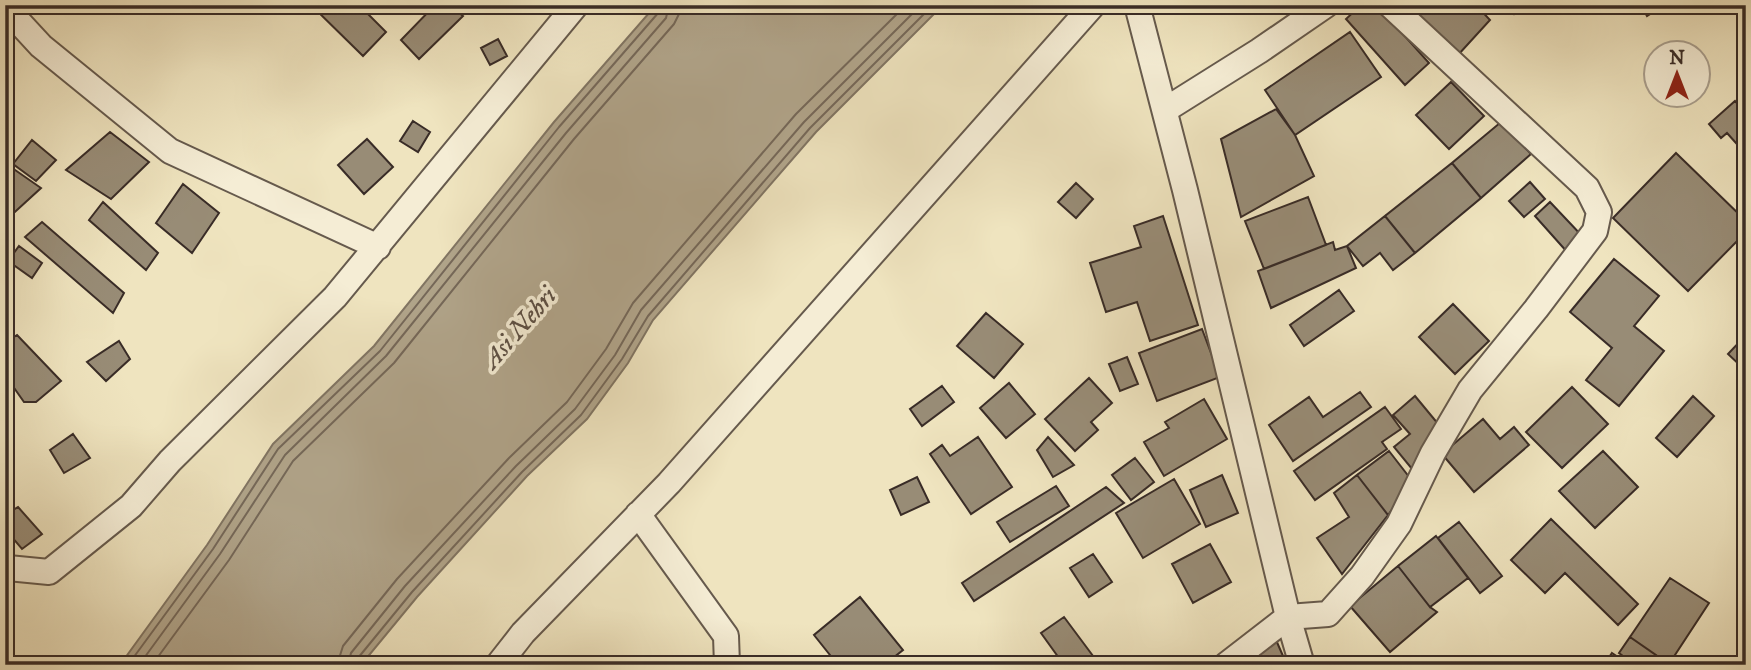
<svg xmlns="http://www.w3.org/2000/svg" width="1751" height="670" font-family="'IM FELL DW Pica',serif">
<style>
.water{fill:#b1a58b;stroke:#817563;stroke-width:2}
.lines{fill:none;stroke-linecap:round;stroke-linejoin:round}
.shore{stroke:#756859;stroke-width:2}
.building{fill:#988c76;stroke:#392c27;stroke-width:2}
.minor-casing{stroke:#665a4d;stroke-width:28}
.minor{stroke:#f5edd5;stroke-width:24}
.labels{text-anchor:middle;dominant-baseline:central;stroke-width:7;stroke-linejoin:round;paint-order:stroke}
.water-label{font-size:26px;font-style:italic;fill:#5d5045;stroke:#f5edd5}
</style>
<rect width="100%" height="100%" fill="#efe4bf"/>
<filter id="stains"><feTurbulence type="fractalNoise" baseFrequency=".00286" numOctaves="4"/><feColorMatrix values="0 0 0 0 .2 0 0 0 0 .09 0 0 0 0 .02 0 0 0 .5 -.17"/></filter>
<radialGradient id="worn" r=".72"><stop offset=".6" stop-color="#630" stop-opacity="0"/><stop offset="1" stop-color="#630" stop-opacity=".3"/></radialGradient>
<path class="water" d="M656 5H943L816 132 653 320 628 363 587 419 527 476 417 597 361 665H120L207 545 273 444 374 346 554 122Z"/>
<g class="lines">
<path class="shore" d="M128 665 213 549 278 449 380 351 559 127 659 12 661 5
M139 665 220 554 285 455 386 356 566 133 666 18 669 5
M152 665 229 560 293 461 394 363 574 139 674 24 679 14 680 5
M337 665 343 646 397 579 509 458 567 402 606 349 633 303 796 114 906 5
M348 665 351 653 405 586 516 466 575 409 615 355 641 310 804 122 921 5
M357 665 358 658 412 592 522 472 581 415 622 359 648 316 810 128 933 5"/>
</g>
<path class="building" d="M311 5H359L386 32 363 56Z
M435 5H450L463 16 419 59 401 40Z
M1361 5H1377L1429 63 1405 85 1346 19Z
M1426 5H1476L1490 20 1458 55 1416 15Z
M1505 5H1523L1514 14Z
M1641 5H1664L1647 16Z
M1350 32 1381 77 1295 135 1265 90Z
M498 39 507 56 490 65 481 48Z
M1451 82 1484 116 1449 149 1416 115Z
M1735 101 1746 113 1744 152 1727 133 1721 138 1709 124Z
M1276 109 1295 135 1314 176 1241 217 1221 139Z
M413 121 430 132 418 152 400 141Z
M1501 122 1531 154 1481 198 1452 163Z
M110 132 149 162 111 199 66 170Z
M367 139 393 167 364 194 338 165Z
M32 140 56 160 36 181 13 164Z
M1676 153 1746 221V232L1688 291 1613 218Z
M5 163 41 188 5 221Z
M1452 163 1481 198 1415 253 1385 216Z
M1530 182 1545 199 1524 217 1509 201Z
M1076 183 1093 199 1076 218 1058 202Z
M183 184 219 213 192 253 156 223Z
M1308 197 1326 245 1264 269 1245 221Z
M103 202 158 253 146 270 89 220Z
M1550 202 1584 238 1568 253 1535 216Z
M1163 216 1198 325 1150 341 1137 302 1106 312 1090 263 1141 247 1134 226Z
M1385 216 1415 253 1393 270 1380 253 1363 266 1347 246Z
M42 222 124 293 113 313 25 237Z
M1333 242 1335 250 1347 246 1356 268 1271 308 1258 271Z
M19 246 42 263 32 278 8 261Z
M1614 259 1659 296 1634 326 1664 351 1619 406 1586 380 1612 348 1570 312Z
M1339 290 1354 311 1304 346 1290 325Z
M1453 304 1489 341 1455 374 1419 337Z
M986 313 1023 344 994 378 957 346Z
M1202 329 1220 377 1157 401 1139 353Z
M17 335 61 381 36 402H24L5 375V343Z
M1746 335V371L1728 354Z
M119 341 130 359 106 381 87 362Z
M1127 357 1138 384 1120 391 1109 364Z
M1089 378 1112 403 1091 422 1098 430 1075 451 1045 419Z
M1009 383 1035 414 1006 438 980 408Z
M942 386 954 402 922 426 910 409Z
M1572 387 1608 424 1562 468 1526 432Z
M1360 392 1371 407 1293 461 1269 425 1309 397 1323 417Z
M1415 396 1439 425 1417 475 1394 447 1410 434 1393 415Z
M1693 396 1714 416 1677 457 1656 438Z
M1204 399 1227 439 1164 476 1144 442 1169 428 1165 422Z
M1385 407 1401 429 1382 442 1387 449 1315 500 1294 471Z
M1483 419 1500 439 1514 427 1529 445 1474 492 1442 454Z
M73 434 90 458 64 473 50 450Z
M978 437 1012 487 971 514 930 454 942 445 950 456Z
M1048 437 1074 465 1053 477 1037 450Z
M1389 451 1413 482 1388 515 1357 475Z
M1603 451 1638 487 1595 528 1559 491Z
M1135 458 1154 482 1131 500 1112 475Z
M1222 475 1238 513 1206 527 1190 490Z
M1357 475 1388 515 1342 574 1317 538 1349 517 1334 493Z
M917 477 929 502 901 515 890 490Z
M1174 479 1200 524 1143 558 1116 513Z
M1056 486 1069 506 1010 542 997 522Z
M1106 487 1124 503 974 601 962 583Z
M18 507 42 534 22 549 5 529V515Z
M1551 519 1638 604 1618 625 1565 573 1545 593 1511 560Z
M1459 522 1502 576 1480 593 1438 538Z
M1436 536 1468 578 1430 607 1398 566Z
M1210 544 1231 582 1193 603 1172 564Z
M1093 554 1112 582 1089 597 1070 568Z
M1398 566 1430 607 1437 612 1390 652 1350 606Z
M1670 578 1709 603 1669 664 1630 637Z
M860 597 903 650 884 665H838L814 635Z
M1064 617 1096 660 1089 665H1064L1041 633Z
M1630 637 1656 655 1649 665H1635L1619 653Z
M1276 640 1287 665H1264L1255 652Z
M1612 653 1630 665H1604Z"/>
<g class="lines">
<defs>
<path id="minor" d="M1137 5 1185 190 1288 617 1302 665
M5 7 41 46 170 151 378 247
M1165 110 1259 51 1326 5
M638 514 726 636 727 665
M5 565 8 568 49 572 131 506 170 461 335 297 576 5
M498 665 523 633 669 483 1093 5
M1226 665 1288 617 1328 614 1362 576 1399 524 1433 453 1470 390 1536 309 1595 231 1599 212 1587 188 1390 5"/>
</defs>
<use href="#minor" class="minor-casing"/>
<use href="#minor" class="minor"/>
</g>
<g class="labels">
<g class="water-label">
<text transform="translate(520 328) rotate(-49)">Asi Nehri</text>
</g>
</g>
<rect width="1751" height="670" fill="none" stroke="#efe4bf" stroke-width="28"/>
<rect x="7" y="7" width="1737" height="656" fill="none" stroke="#392c27" stroke-width="3.5"/>
<rect x="14" y="14" width="1723" height="642" fill="none" stroke="#392c27" stroke-width="2"/>
<g transform="translate(1677 74)"><circle r="33" fill="#f5edd5" stroke="#aaa08f" stroke-width="2"/>
<path d="M0-5L12 26L0 18L-12 26Z" fill="#8f2418"/>
<text y="-10" font-size="19" font-weight="bold" text-anchor="middle" fill="#392c27">N</text>
</g>
<rect width="100%" height="100%" filter="url(#stains)"/>
<rect width="100%" height="100%" fill="url(#worn)"/>
</svg>
